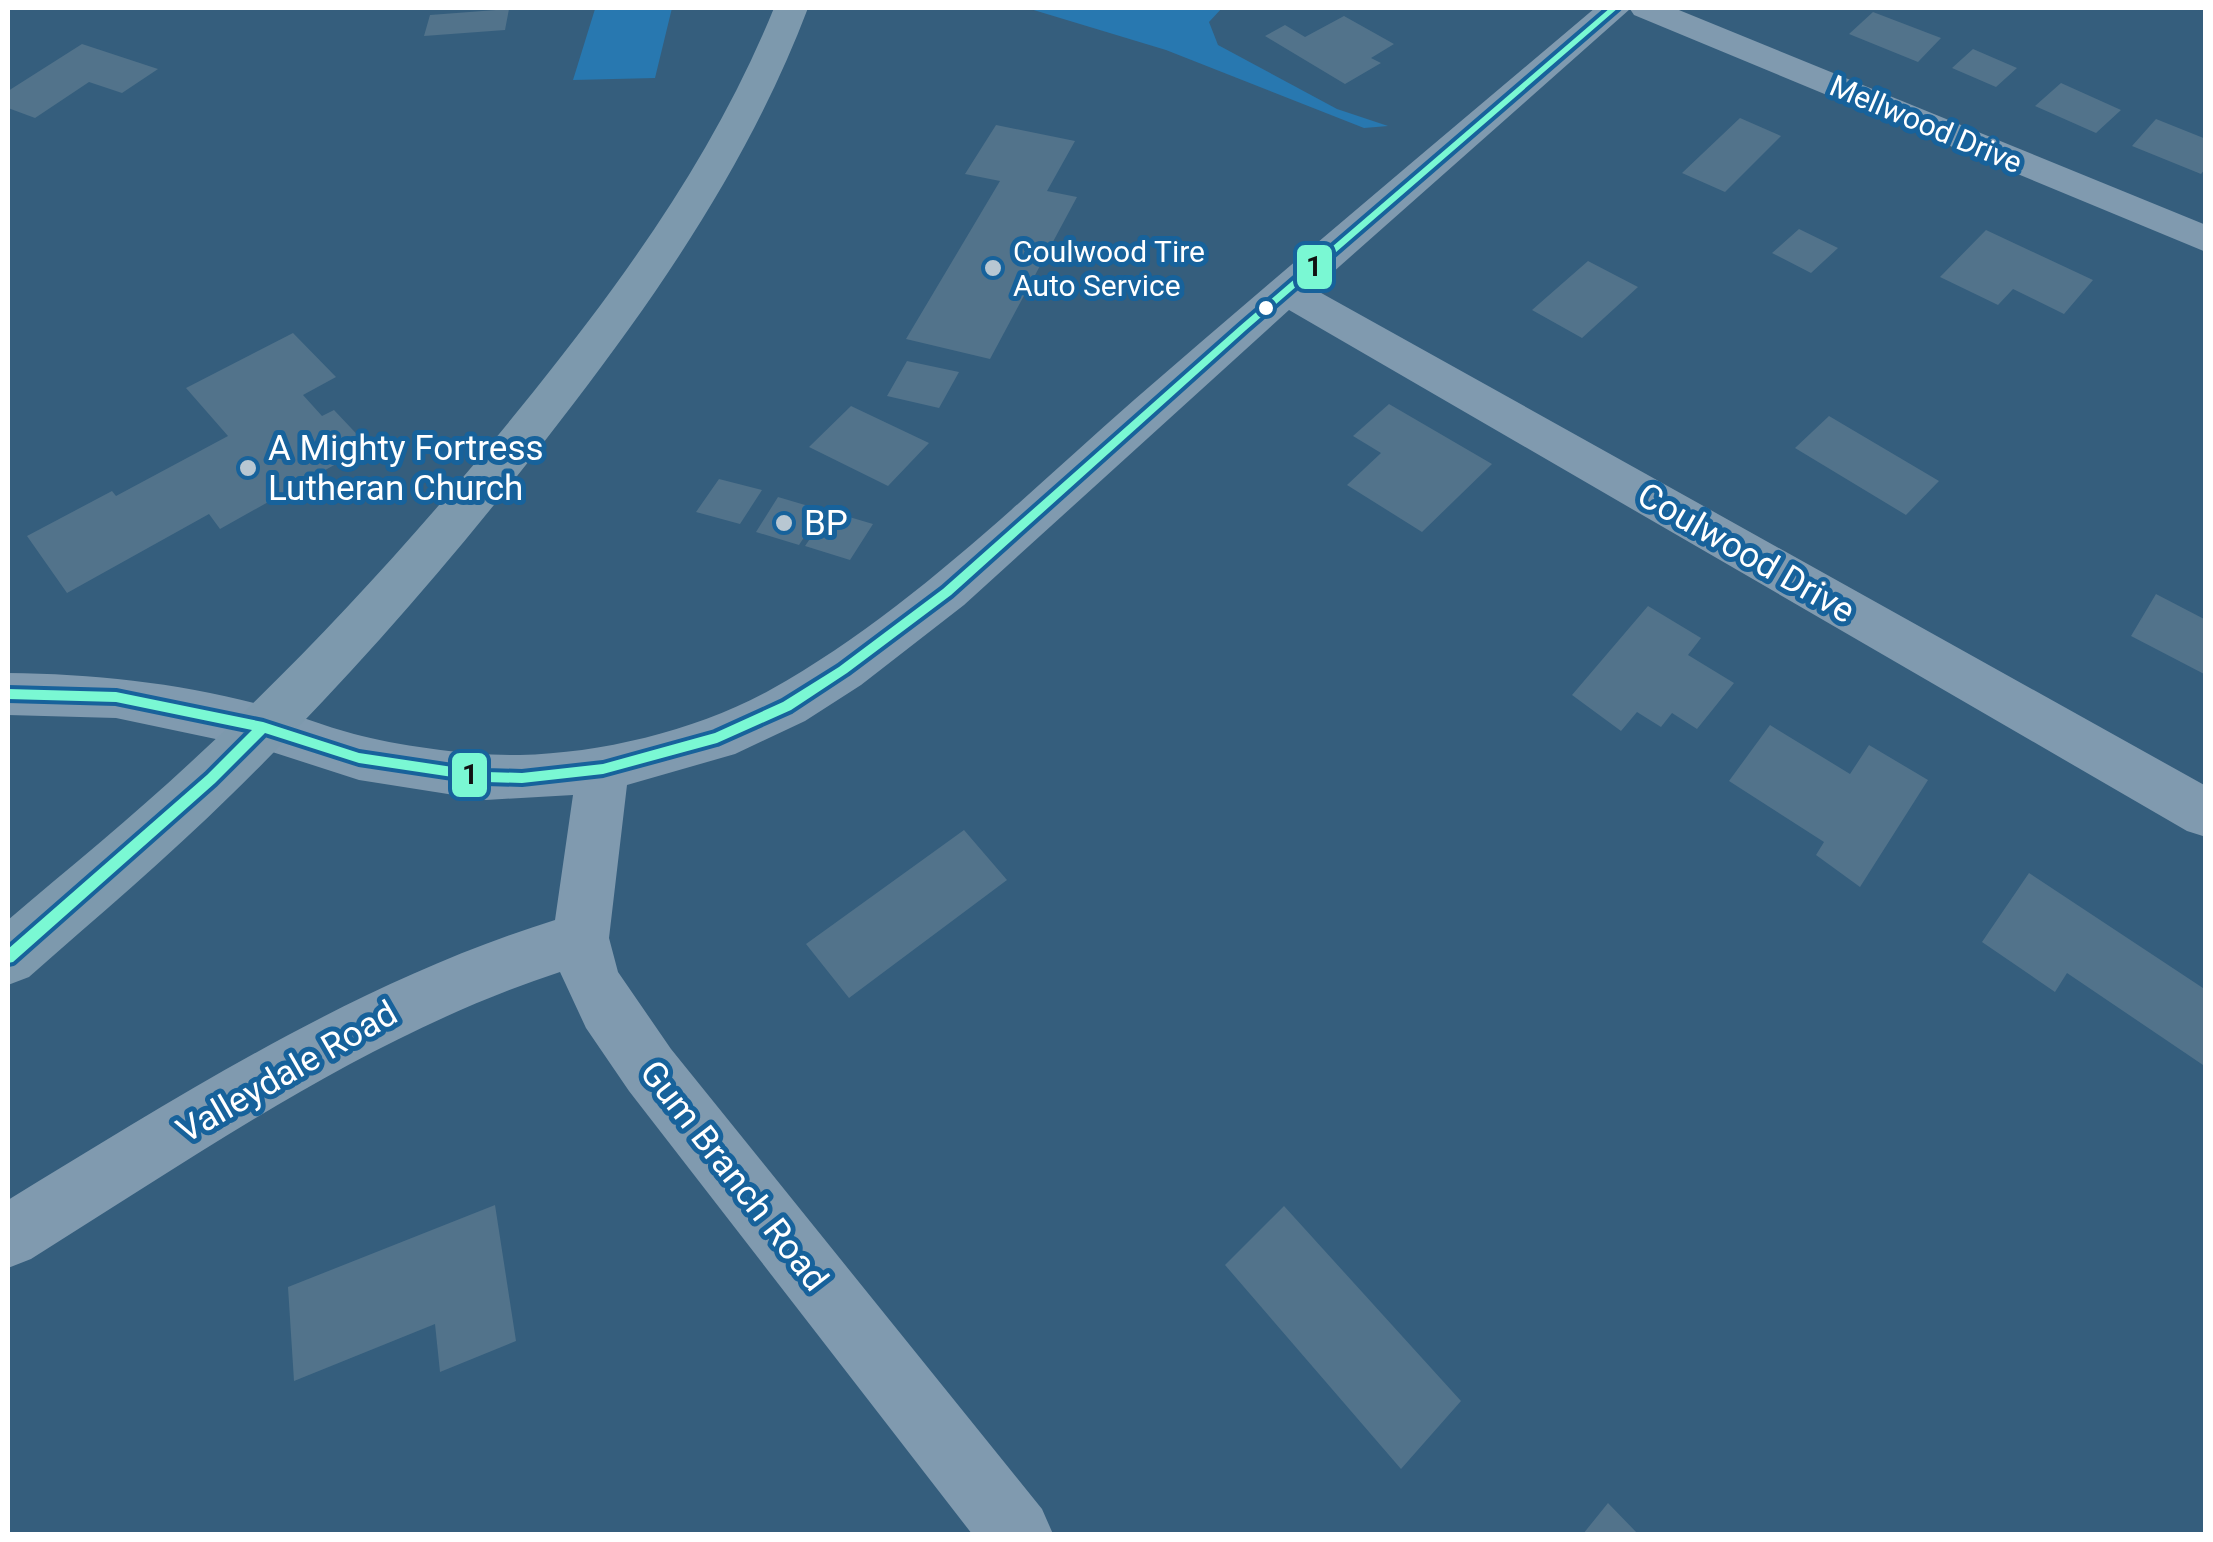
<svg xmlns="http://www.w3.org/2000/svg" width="2213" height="1542" font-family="Roboto,sans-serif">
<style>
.green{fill:#2878b0}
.building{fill:#52738b}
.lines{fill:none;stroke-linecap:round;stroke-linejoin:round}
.minor{fill:#809aaf;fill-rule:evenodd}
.major{fill:#7d99ad;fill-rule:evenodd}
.bus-1-casing{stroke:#17629b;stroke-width:8}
.bus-1{fill:#7af8d3;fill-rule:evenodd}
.poi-dot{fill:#b8c7d2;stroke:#17629b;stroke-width:4}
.bus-dot{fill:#fff;stroke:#17629b;stroke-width:4}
.labels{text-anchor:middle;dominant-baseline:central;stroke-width:10;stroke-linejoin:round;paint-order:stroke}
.far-street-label{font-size:30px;fill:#fff;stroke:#17629b}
.far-poi-label{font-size:30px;fill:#fff;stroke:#17629b;text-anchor:start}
.poi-label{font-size:35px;fill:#fff;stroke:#17629b;text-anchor:start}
.street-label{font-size:35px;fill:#fff;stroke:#17629b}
.line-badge{stroke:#17629b;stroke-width:4}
.pale-badge-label{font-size:28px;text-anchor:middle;font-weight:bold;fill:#111}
</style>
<rect width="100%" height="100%" fill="#355e7d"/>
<path class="green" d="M672 8 655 78 573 80 595 9Z
M1027 8H1222L1209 22 1218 45 1337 109 1388 126 1364 128 1166 50Z"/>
<path class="building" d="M509 9 505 30 424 36 430 15Z
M1873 12 1941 38 1918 62 1849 34Z
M1344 16 1394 44 1371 58 1381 63 1345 84 1265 36 1285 25 1305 37Z
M82 44 158 69 122 93 89 82 35 118 8 108V91Z
M1973 49 2017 68 1996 87 1952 68Z
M2061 83 2121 110 2096 133 2035 106Z
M1740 118 1781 136 1725 192 1682 173Z
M2156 119 2206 139V168L2201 174 2132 146Z
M996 125 1075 141 1047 191 1077 197 990 359 906 339 1000 181 965 174Z
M1799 229 1838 248 1811 273 1772 253Z
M1986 230 2093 280 2064 314 2013 289 1998 305 1940 277Z
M1588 261 1638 287 1582 338 1532 310Z
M293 333 336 377 303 395 322 416 334 410 368 446 220 529 209 514 67 593 27 536 112 491 116 496 228 436 186 388Z
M907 361 959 372 939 408 887 396Z
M1389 404 1492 464 1422 532 1347 485 1381 453 1353 436Z
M851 406 929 443 888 486 809 447Z
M1829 416 1939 481 1906 515 1795 448Z
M719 479 762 490 740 524 696 512Z
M778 497 822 510 799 545 756 532Z
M829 511 873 524 850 560 805 546Z
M2156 594 2206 620V675L2131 636Z
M1648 606 1701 638 1688 655 1734 683 1697 729 1672 713 1661 727 1637 712 1621 731 1572 695Z
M1770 725 1850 774 1869 745 1928 780 1860 887 1816 855 1824 842 1729 781Z
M964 830 1007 880 849 998 806 944Z
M2029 873 2206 990V1067L2067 973 2055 992 1982 942Z
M495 1205 516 1341 440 1372 435 1324 294 1381 288 1287Z
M1284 1206 1461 1401 1401 1469 1225 1265Z
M1608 1503 1638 1534H1583Z"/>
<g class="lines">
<path class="minor" d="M1595 8H1674L2206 225V252L1634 15 1630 9 1314 289 2206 786V837L2187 831 1289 310 964 605 861 685 805 721 735 754 627 785 609 938 618 972 671 1049 1042 1509 1053 1534H972L629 1091 586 1028 560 972C368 1035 201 1153 31 1259L8 1268V1200C184 1093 357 982 555 920L573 795 486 800 359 780 263 749 116 718 8 715V673C95 674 181 683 265 706 295 714 324 726 354 734 398 746 474 756 520 755 603 753 697 730 770 690 905 615 1019 501 1134 400 1286 268 1441 138 1595 8Z"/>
<path class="major" d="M774 8H808C753 153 668 280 574 403 469 541 356 673 231 795 167 858 97 917 29 977L8 985V920C69 868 132 817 191 762 315 648 429 522 534 391 630 271 716 150 774 8Z"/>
<defs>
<path id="bus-1" d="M1610 8H1618L1246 330 951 595 847 673 791 710 717 743 603 774 522 783 486 782 359 763 265 733 215 783 13 962 8 963V949L207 775 252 730 116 702 8 699V689L116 692 263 722 359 753 486 772 522 773 603 764 715 733 783 702 839 667 943 589 1240 326Z"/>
</defs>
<use href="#bus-1" class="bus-1-casing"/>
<use href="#bus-1" class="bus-1"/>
</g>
<g class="poi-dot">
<circle cx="993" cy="268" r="10"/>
<circle cx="248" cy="468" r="10"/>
<circle cx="784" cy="523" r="10"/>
</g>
<circle class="bus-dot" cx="1266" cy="308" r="9"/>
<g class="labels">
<g class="far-street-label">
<text transform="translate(1926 124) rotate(23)">Mellwood Drive</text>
</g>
<g class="far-poi-label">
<text x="1013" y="251">Coulwood Tire<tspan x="1013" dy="34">Auto Service</tspan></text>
</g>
<g class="poi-label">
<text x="268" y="448">A Mighty Fortress<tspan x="268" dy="40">Lutheran Church</tspan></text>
<text x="804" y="523">BP</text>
</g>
<g class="street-label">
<text transform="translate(1746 553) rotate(30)">Coulwood Drive</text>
<text transform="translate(287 1072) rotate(-30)">Valleydale Road</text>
<text transform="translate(734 1176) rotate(52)">Gum Branch Road</text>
</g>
</g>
<g class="line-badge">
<rect x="1295" y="243" width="39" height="48" rx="10" fill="#7af8d3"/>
<rect x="450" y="751" width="39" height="48" rx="10" fill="#7af8d3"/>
</g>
<g class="pale-badge-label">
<text x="1314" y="276">1</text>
<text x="470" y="784">1</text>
</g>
<rect width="2213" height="1542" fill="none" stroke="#ffffff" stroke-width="20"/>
</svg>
